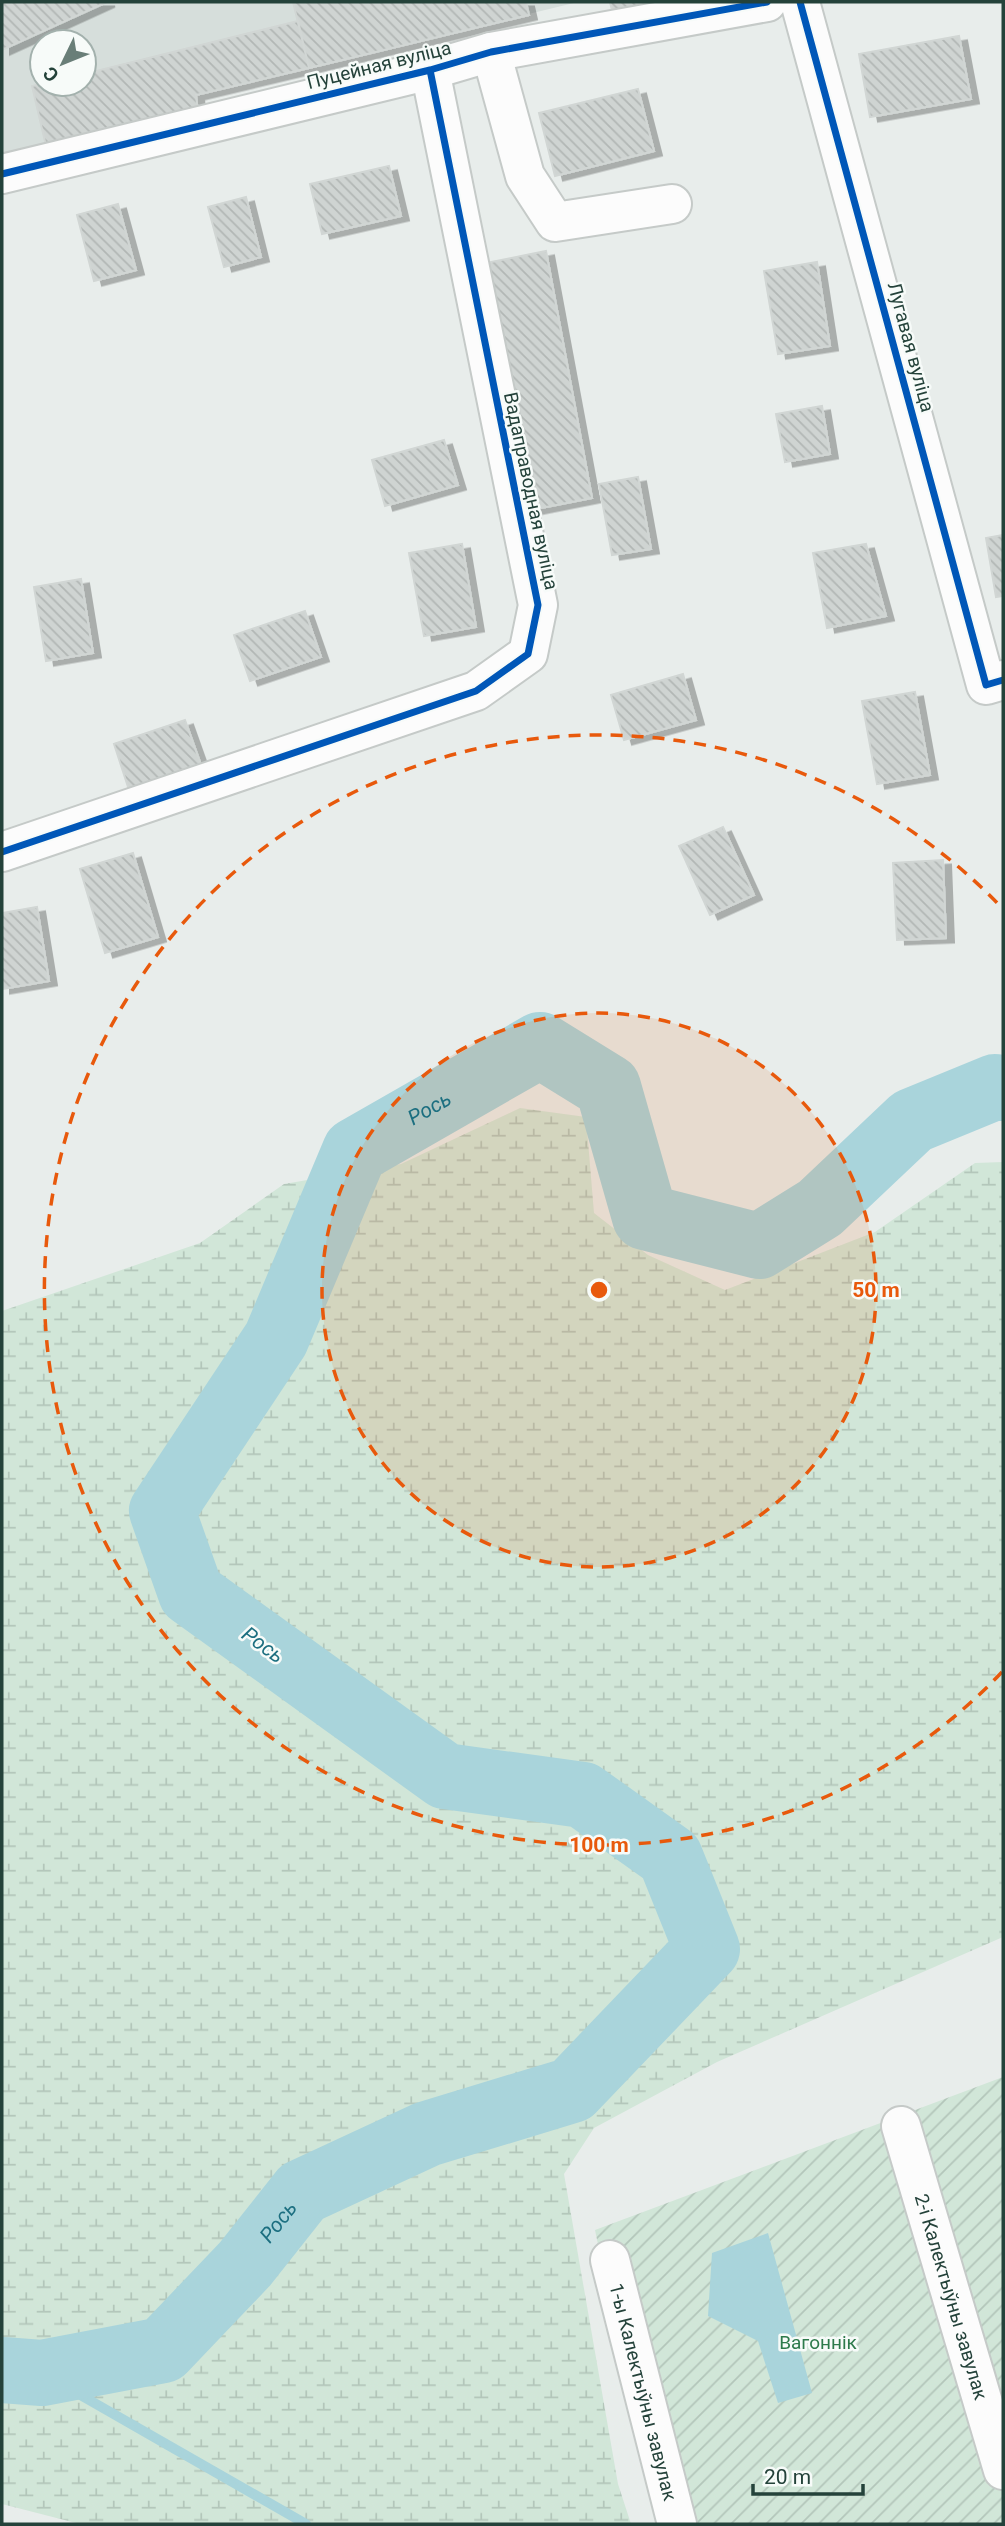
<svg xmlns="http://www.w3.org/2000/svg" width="1005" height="2526" font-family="Roboto,sans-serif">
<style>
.built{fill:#d6dedb;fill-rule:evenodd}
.wetland{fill:url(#wetland-marsh)}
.garden{fill:url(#garden-furrows)}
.water{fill:#a9d4db}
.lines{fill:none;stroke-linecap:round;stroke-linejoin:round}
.stream{stroke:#a9d4db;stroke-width:10}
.river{stroke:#a9d4db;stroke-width:66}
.building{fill:url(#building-back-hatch);stroke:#d1d6d4;stroke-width:2;filter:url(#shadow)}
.minor-casing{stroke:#c5cac8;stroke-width:42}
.minor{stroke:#fcfcfc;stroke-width:38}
.cycleway-casing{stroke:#f7fbf9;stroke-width:11}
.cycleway{stroke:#0057b8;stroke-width:7}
.ring{fill:none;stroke:#e8590c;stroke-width:3.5;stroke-dasharray:12 9}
.labels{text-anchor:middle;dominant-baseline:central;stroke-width:5;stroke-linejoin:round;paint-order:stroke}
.street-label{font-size:19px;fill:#24423a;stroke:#f7fbf9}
.park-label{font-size:19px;fill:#2d7a4b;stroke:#f7fbf9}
.water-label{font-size:21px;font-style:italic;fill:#1c6f80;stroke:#f7fbf9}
.centre{fill:#e8590c;stroke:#f7fbf9;stroke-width:3.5}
.ring-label{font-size:21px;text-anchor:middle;font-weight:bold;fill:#e8590c;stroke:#f7fbf9;stroke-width:5;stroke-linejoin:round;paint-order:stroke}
</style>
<defs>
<pattern id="wetland-marsh" width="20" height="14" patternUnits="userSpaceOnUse" patternTransform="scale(1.75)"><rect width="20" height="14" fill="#d1e6d8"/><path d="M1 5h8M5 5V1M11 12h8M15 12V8" fill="none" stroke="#b3c6ba"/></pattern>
<pattern id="garden-furrows" width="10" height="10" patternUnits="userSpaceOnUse" patternTransform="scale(1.75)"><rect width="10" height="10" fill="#d1e6d8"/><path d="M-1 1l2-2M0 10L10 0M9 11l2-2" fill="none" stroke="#b3c6ba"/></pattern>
<pattern id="building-back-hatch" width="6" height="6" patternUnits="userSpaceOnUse" patternTransform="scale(1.75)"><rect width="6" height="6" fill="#cfd4d2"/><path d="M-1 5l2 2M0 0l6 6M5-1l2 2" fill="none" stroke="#b2b7b5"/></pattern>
<filter id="shadow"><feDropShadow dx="8" dy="4.5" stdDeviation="0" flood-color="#0004"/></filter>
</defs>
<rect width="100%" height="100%" fill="#e8edeb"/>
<path class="built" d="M2 2H578L196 95 198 113 2 156ZM42 42H84V84H42Z"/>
<path class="wetland" d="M520 1108 586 1117 594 1213 648 1255 725 1290 875 1232 975 1163 1003 1162V1937L717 2062 594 2128 564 2174 618 2484 631 2524H80L2 2504V1311L200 1243 284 1184 401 1164Z"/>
<path class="garden" d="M1003 2077V2524H656L595 2230Z"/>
<path class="water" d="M768 2233 812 2393 778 2403 758 2341 708 2316 712 2253Z"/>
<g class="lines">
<path class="stream" d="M42 2373 306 2524"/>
<path class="river" id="s1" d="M2 2370 42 2373 163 2350 245 2264 302 2192 427 2134 572 2090 707 1949 670 1857 583 1795 445 1776 191 1593 162 1511 276 1339 355 1151 540 1045 608 1087 645 1217 759 1246 820 1208 912 1121 995 1087 1003 1088"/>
</g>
<path class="building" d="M2 2H107L2 50Z
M293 2H526L529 15 309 68Z
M610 2H671L613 15Z
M298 21 309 68 196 95 198 113 46 146 32 86 42 84H84V74Z
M959 36 971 99 870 117 859 54Z
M638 89 654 151 555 176 539 113Z
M389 166 401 216 322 234 310 184Z
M246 197 261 257 224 267 208 207Z
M118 204 136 270 94 281 77 215Z
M546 251 592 498 531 510 486 263Z
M817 262 830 346 778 354 764 271Z
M822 406 830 454 785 462 776 414Z
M444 440 458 485 385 506 372 460Z
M638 477 651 549 612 555 599 484Z
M1003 535V596L996 597 986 538Z
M462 544 476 627 424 636 409 553Z
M866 544 886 616 827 628 813 553Z
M81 579 93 653 46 661 34 587Z
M305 611 321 657 250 681 234 635Z
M683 674 696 720 624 740 611 695Z
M915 692 930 775 877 784 862 701Z
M185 720 201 765 129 790 114 744Z
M723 827 754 895 710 915 679 846Z
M133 853 158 937 105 953 80 869Z
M943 860 946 938 897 940 893 863Z
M37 907 49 981 2 989V913Z"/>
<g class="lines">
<defs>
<g id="minor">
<path d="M800 2 986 685 1003 680"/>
<path d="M491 52 525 176 555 222 672 204"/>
<path d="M2 174 430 70 491 52 767 2"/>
<path d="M2 852 476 691 528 654 538 605 430 70"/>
<path id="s2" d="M901 2126 1003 2470"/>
<path id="s3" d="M610 2260 677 2524"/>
</g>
</defs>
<use href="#minor" class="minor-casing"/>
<use href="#minor" class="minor"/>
<defs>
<path id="cycleway" d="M800 2 986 685 1003 680
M2 174 430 70 491 52 767 2
M2 852 476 691 528 654 538 605 430 70"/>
</defs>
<use href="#cycleway" class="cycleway-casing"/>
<use href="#cycleway" class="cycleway"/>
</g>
<circle cx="599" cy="1290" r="277" fill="#e8590c" fill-opacity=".12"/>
<g class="ring">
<circle cx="599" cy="1290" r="277"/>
<path d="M1002 1672A555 555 0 1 1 1002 908"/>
</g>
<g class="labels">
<g class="street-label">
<text transform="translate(379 65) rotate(-14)">Пуцейная вуліца</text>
<text transform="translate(911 347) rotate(75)">Лугавая вуліца</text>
<text transform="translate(531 491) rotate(78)">Вадаправодная вуліца</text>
<text stroke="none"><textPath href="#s2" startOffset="178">2-і Калектыўны завулак</textPath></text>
<text stroke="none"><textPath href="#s3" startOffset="136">1-ы Калектыўны завулак</textPath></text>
</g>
<g class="park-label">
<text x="818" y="2342">Вагоннік</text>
</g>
<g class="water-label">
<text stroke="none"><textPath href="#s1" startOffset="2100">Рось</textPath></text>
<text transform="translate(263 1645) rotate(36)">Рось</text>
<text stroke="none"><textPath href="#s1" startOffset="336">Рось</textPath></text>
</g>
</g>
<circle cx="599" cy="1290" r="10" class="centre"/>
<g class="ring-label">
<text x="876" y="1297">50 m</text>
<text x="599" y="1852">100 m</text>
</g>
<rect width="1005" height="2526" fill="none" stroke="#24423a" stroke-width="7"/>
<g transform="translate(63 63) rotate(227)"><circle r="33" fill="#f7fbf9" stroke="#a3b1ad" stroke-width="2"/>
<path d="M0-5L12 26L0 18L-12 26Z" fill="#697e78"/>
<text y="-10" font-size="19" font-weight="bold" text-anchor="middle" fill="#24423a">С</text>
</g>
<path d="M753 2484v10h110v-10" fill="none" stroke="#24423a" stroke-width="3.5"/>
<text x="764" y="2484" font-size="21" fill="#24423a" stroke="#f7fbf9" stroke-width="5" paint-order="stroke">20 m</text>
</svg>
